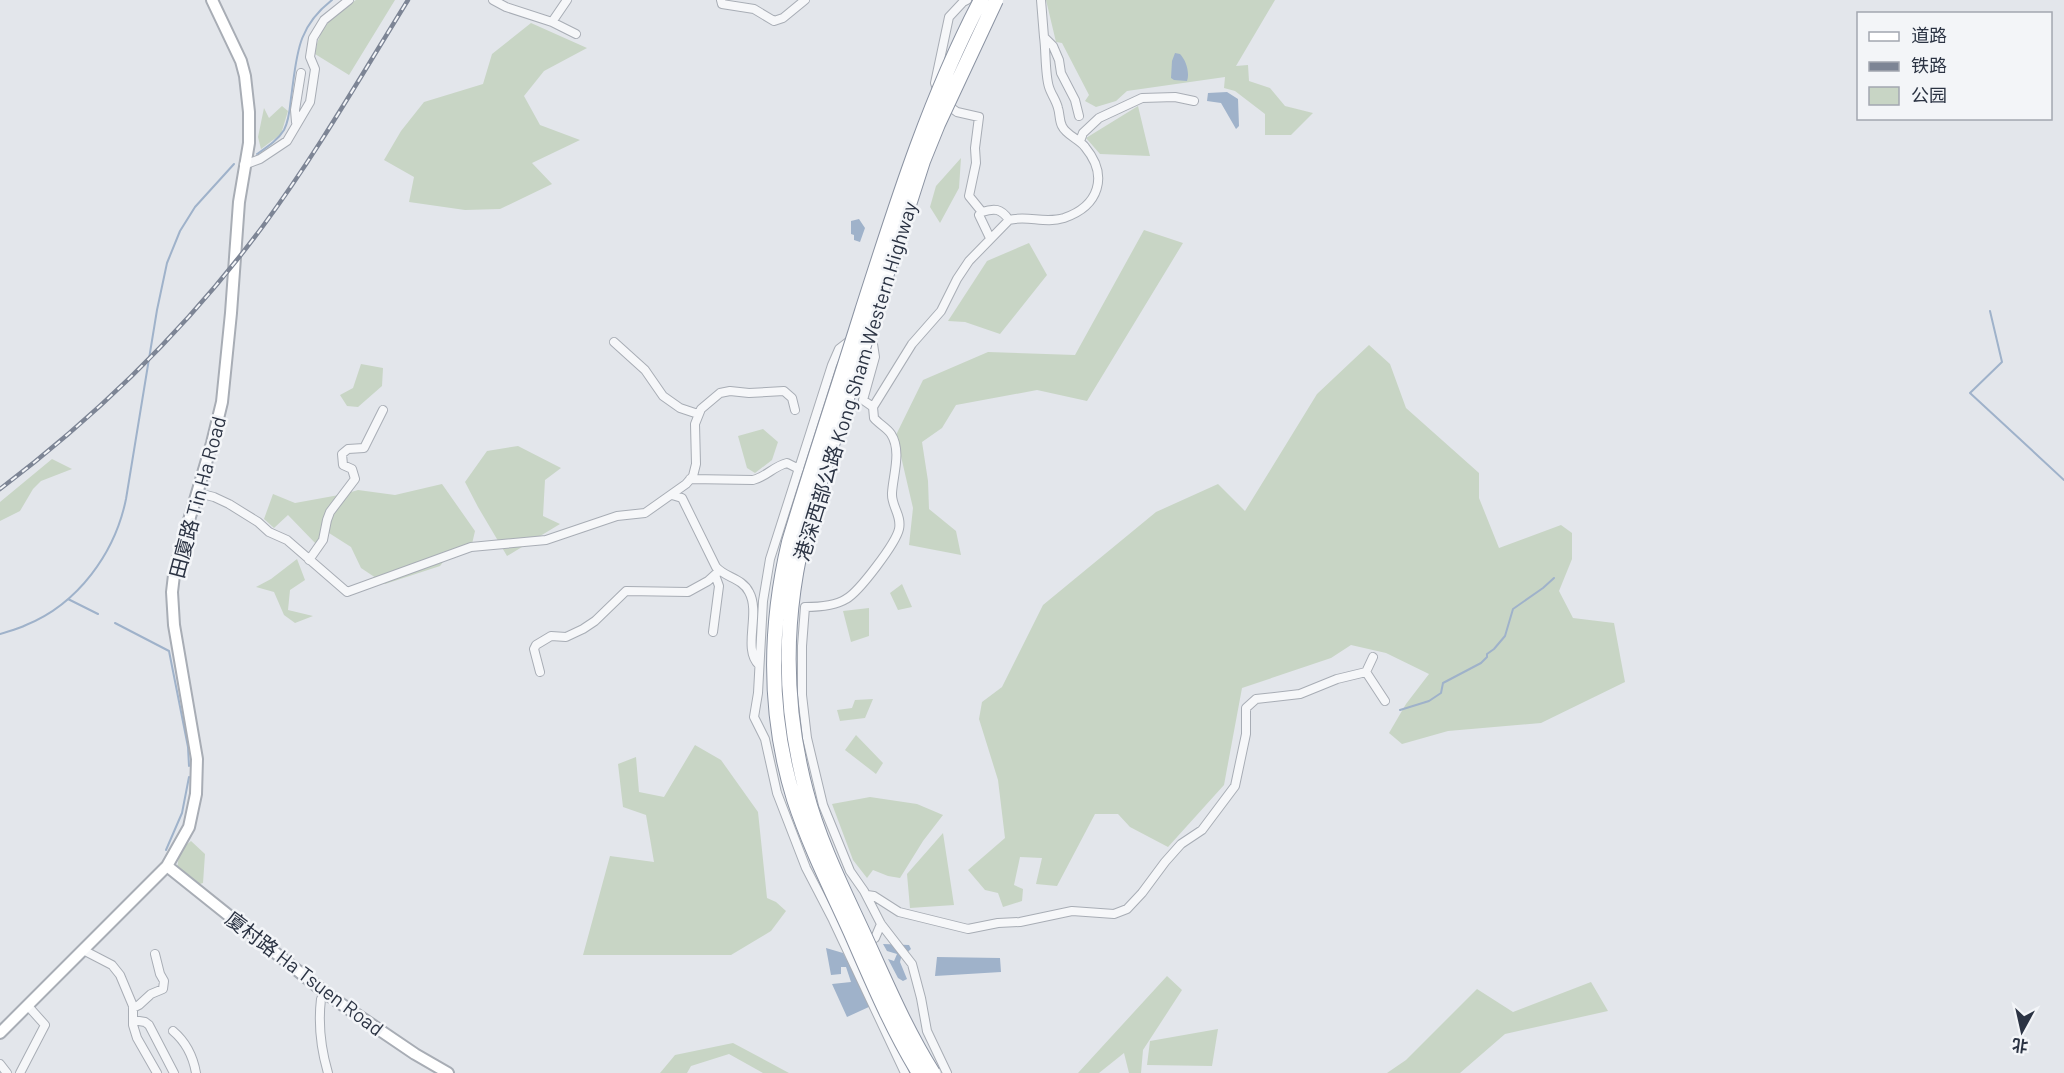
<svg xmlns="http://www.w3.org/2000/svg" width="2064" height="1073" font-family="Barlow,'Noto Sans SC',sans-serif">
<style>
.green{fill:#c8d5c5}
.water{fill:#9fb2ca}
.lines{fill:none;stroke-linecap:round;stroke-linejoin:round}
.stream{stroke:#9fb2ca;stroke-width:2}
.street-casing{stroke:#a8adb5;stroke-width:10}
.secondary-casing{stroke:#a8adb5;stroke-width:14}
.street{stroke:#f6f7f9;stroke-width:8}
.secondary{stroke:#fff;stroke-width:10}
.rail-casing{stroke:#7d8595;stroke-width:4.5}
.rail{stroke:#f3f5f8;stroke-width:2;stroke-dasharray:7;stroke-linecap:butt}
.highway-bridge-casing{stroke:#8b93a2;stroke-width:16;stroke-linecap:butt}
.highway-bridge{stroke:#fff;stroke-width:14}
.labels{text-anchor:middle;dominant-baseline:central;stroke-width:5;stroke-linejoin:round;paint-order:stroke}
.street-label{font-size:20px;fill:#2b3343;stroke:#f3f5f8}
</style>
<rect width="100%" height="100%" fill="#e3e6eb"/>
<path class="green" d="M356 0H395L349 75 315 54C319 27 333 15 356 0Z
M1046 0H1275L1236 66 1248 65 1249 81 1270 88 1285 106 1313 113 1291 135H1265V114L1235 91 1224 88 1225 77 1127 91 1116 101 1096 107 1085 101 1089 95 1062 43 1056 42Z
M531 23 587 48 544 71 524 96 540 125 580 140 532 163 552 184 500 209 465 210 409 202 414 177 384 160 401 131 424 102 483 84 492 54Z
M282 106 288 111 281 134 261 149 258 137 264 108 269 118Z
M1138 106 1150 156 1100 154 1086 138Z
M961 158 959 188 940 223 930 207 936 186Z
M1144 230 1183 243 1087 401 1037 390 956 405 942 428 922 442 928 481 929 509 956 531 961 555 909 545 913 508 896 435 923 380 988 352 1075 355Z
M1029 243 1047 275 1000 334 965 322 948 321 987 261Z
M1369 345 1390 364 1406 408 1479 473V498L1499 548 1561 525 1572 533V559L1559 591 1573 618 1614 623 1625 682 1541 723 1448 731 1402 744 1389 733 1406 704 1429 674 1386 653 1351 645 1331 658 1242 688 1224 785 1168 847 1130 827 1118 814H1095L1057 886 1036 884 1042 858 1020 857 1014 885 1023 889 1022 901 1003 907 998 893 985 890 968 870 1005 838 998 780 979 719 982 702 1002 687 1043 605 1156 512 1218 484 1245 511 1317 394Z
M361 364 383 368 382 386 358 407 347 406 340 395 353 388Z
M763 429 778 442 772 460 755 473 747 468 738 436Z
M518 446 561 468 545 480 543 516 560 524 507 556 478 507 465 482 487 451Z
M52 459 72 469 41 481 33 489 20 511 0 521V502Z
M442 484 475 531 472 544 453 549 440 566 385 584 361 568 351 547 329 533 328 528 333 513 348 493 358 490 395 495Z
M273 494 295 503 339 495 317 545 288 515 274 528 264 519Z
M297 559 305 580 290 590 288 610 313 616 295 623 284 615 274 592 256 587 271 579Z
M902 584 912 607 898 610 890 593Z
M869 608V636L851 642 843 611Z
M873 699 865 718 840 721 837 710 852 708 855 700Z
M856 735 883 763 876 774 845 750Z
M695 745 721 760 758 812 767 898 776 902 786 911 771 931 731 955H583L610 856 654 862 646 815 623 807 618 764 636 757 639 792 664 797Z
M870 797 917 804 943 815 923 841 900 878 888 876 873 870 867 878 853 860 832 804Z
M943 833 954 905 910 908 907 874Z
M191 841 205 854 203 883 197 885 177 868 180 850Z
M1167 976 1182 990 1143 1050 1141 1073H1129L1124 1053 1099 1073H1078Z
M1591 982 1608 1011 1505 1034 1460 1073H1387L1406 1060 1477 989 1513 1012Z
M1218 1029 1212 1066 1147 1065 1150 1041Z
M733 1043 789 1073H763L729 1054 691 1066 687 1073H660L675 1055Z"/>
<path class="water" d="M1175 53 1180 54C1186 60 1190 73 1187 81L1174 80 1171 78 1172 61Z
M1227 92 1238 99 1239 126 1236 129 1221 103 1207 101 1208 93Z
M859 219 865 228 860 242 854 240V235L851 234V221Z
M883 944 909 945 911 949 901 958 900 962 907 979 903 981 898 978 888 959 894 961 897 954 887 951Z
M826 948 843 953 871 1006 847 1017 832 984 851 982 846 967H841V974L831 975Z
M937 957 1000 958 1001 972 935 976Z"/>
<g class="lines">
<path class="stream" d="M257 154C267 147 278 140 284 130 289 121 290 108 291 98 297 56 296 28 332 0
M1990 311 2002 362 1970 393 2064 480
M68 599 98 614
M115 623 169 651 188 747 189 766
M0 634C9 631 18 629 26 625 78 604 115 553 126 499L157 310 167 263 180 231 195 207 234 164
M1400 710 1429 701 1441 693 1443 683 1481 663 1487 657V654L1494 649 1505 636 1513 609 1543 588 1554 578
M166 850 182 813 189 777"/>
<defs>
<path id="street" d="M493 0 506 7 552 22 567 0
M721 0 722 4 754 9 774 21 783 18 805 0
M1041 0 1044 37 1053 46 1059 60 1061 73 1075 100 1079 116
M552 22 576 34
M937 89 935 83 949 17 963 2 967 0
M946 104 957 112 979 117 975 148 976 163 969 196 982 212C994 208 1001 208 1009 220L969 261 957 279 941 311 912 344 873 407 874 418C879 424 887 428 891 434 902 451 893 475 892 493 891 506 902 515 899 529 896 543 859 592 846 599 835 606 819 607 805 607L802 646V695L807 738 823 805 850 871 864 891 881 924 912 964 921 998 927 1031 947 1073
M296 122 295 110 301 73
M1080 141 1083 133 1099 118 1142 98 1175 97 1194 101
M244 165 260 159 287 141 310 102 315 69 310 57 313 38 324 20 349 0
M982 212 979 215 990 238
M1009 220C1027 215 1045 224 1064 218 1099 206 1109 176 1085 147 1079 139 1066 135 1062 126 1059 120 1060 114 1058 108 1056 100 1051 94 1049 87 1045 75 1046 50 1044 37
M852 339 839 349 832 365 770 559 763 601 758 693 754 717 765 739 777 793 806 868 833 920 905 1073
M864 339 873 344 875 357 863 400 873 407
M614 342 645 370 663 396 680 408 698 414
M690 479 753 480C766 477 774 466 787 463L799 469
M198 493 214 497 229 504 258 522 269 532 287 540 347 592 471 547 546 540 617 516 645 513 686 484 693 476 696 464 695 424 701 409 720 393 730 391 749 393 784 391 792 398 795 410
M672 495 682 498 716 567C726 578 742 578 749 592 761 613 742 649 759 665
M309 560 323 540 327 520 330 512 355 479 352 469 343 465 342 454 348 449 364 448 383 410
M713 632 719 586 715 575
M540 672 534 649 536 645 551 636 566 637 583 629 595 621 626 591 688 592 708 581 719 571
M1366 672 1373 657
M867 895 874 896 899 912 968 929 998 923 1020 922 1072 911 1114 914 1127 909 1142 893 1165 862 1181 844 1202 830 1235 786 1246 734V708L1256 699 1300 694 1337 679 1366 672 1385 701
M866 943 875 938 881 924
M85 951 112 965 120 975 133 1006V1025L137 1038 157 1073
M328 995 321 999C318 1024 321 1049 328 1073
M133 1008 139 1005 151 994 163 989 164 981 160 974 155 954
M133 1020 145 1022 149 1025 174 1073
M173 1031C186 1042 193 1056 196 1073
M0 1064 7 1073
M20 1073 45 1025 28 1006"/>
<path id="secondary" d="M167 866 328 995 415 1054 448 1073
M0 1033 167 866 189 827 196 794 197 759 174 625 172 592 174 575 181 547 212 443 222 402 231 313 239 202 249 143V112L245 76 241 61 212 0"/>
</defs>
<use href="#street" class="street-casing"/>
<use href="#secondary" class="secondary-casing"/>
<use href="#street" class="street"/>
<use href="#secondary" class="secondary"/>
<defs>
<path id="rail" d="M0 489C99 414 189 326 263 226 316 154 361 76 408 0"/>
</defs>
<use href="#rail" class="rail-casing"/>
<use href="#rail" class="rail"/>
<defs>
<path id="highway-bridge" d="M919 1073C892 1029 872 981 851 933 831 889 809 845 794 799 768 715 769 627 789 542 812 465 838 388 862 311 896 205 929 99 981 0
M933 1073C906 1030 887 985 866 939 844 891 819 842 806 791 782 700 783 610 808 520L923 161 938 124 996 0"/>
</defs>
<use href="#highway-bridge" class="highway-bridge-casing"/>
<use href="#highway-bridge" class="highway-bridge"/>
</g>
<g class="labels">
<g class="street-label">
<text transform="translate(855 381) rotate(-73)">港深西部公路 Kong Sham Western Highway</text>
<text transform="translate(197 497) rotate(-75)">田廈路 Tin Ha Road</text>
<text transform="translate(305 973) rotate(37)">廈村路 Ha Tsuen Road</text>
</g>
</g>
<rect x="1857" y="12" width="195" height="108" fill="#f3f5f8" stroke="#a3a7b0" stroke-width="1.5"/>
<rect x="1869" y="32" width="30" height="9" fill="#ffffff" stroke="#a3a7b0" stroke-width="1.5"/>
<text x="1911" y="42" font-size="18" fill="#2b3343">道路</text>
<rect x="1869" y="62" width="30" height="9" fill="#7d8595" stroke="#a3a7b0" stroke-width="1.5"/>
<text x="1911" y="72" font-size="18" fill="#2b3343">铁路</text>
<rect x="1869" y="87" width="30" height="18" fill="#c8d5c5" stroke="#a3a7b0" stroke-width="1.5"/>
<text x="1911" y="102" font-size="18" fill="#2b3343">公园</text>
<g transform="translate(2022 1031) rotate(188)" stroke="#f3f5f8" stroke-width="4.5" paint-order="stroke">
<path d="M0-4.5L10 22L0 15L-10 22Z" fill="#2b3343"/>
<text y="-9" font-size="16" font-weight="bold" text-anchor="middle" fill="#2b3343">北</text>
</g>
</svg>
